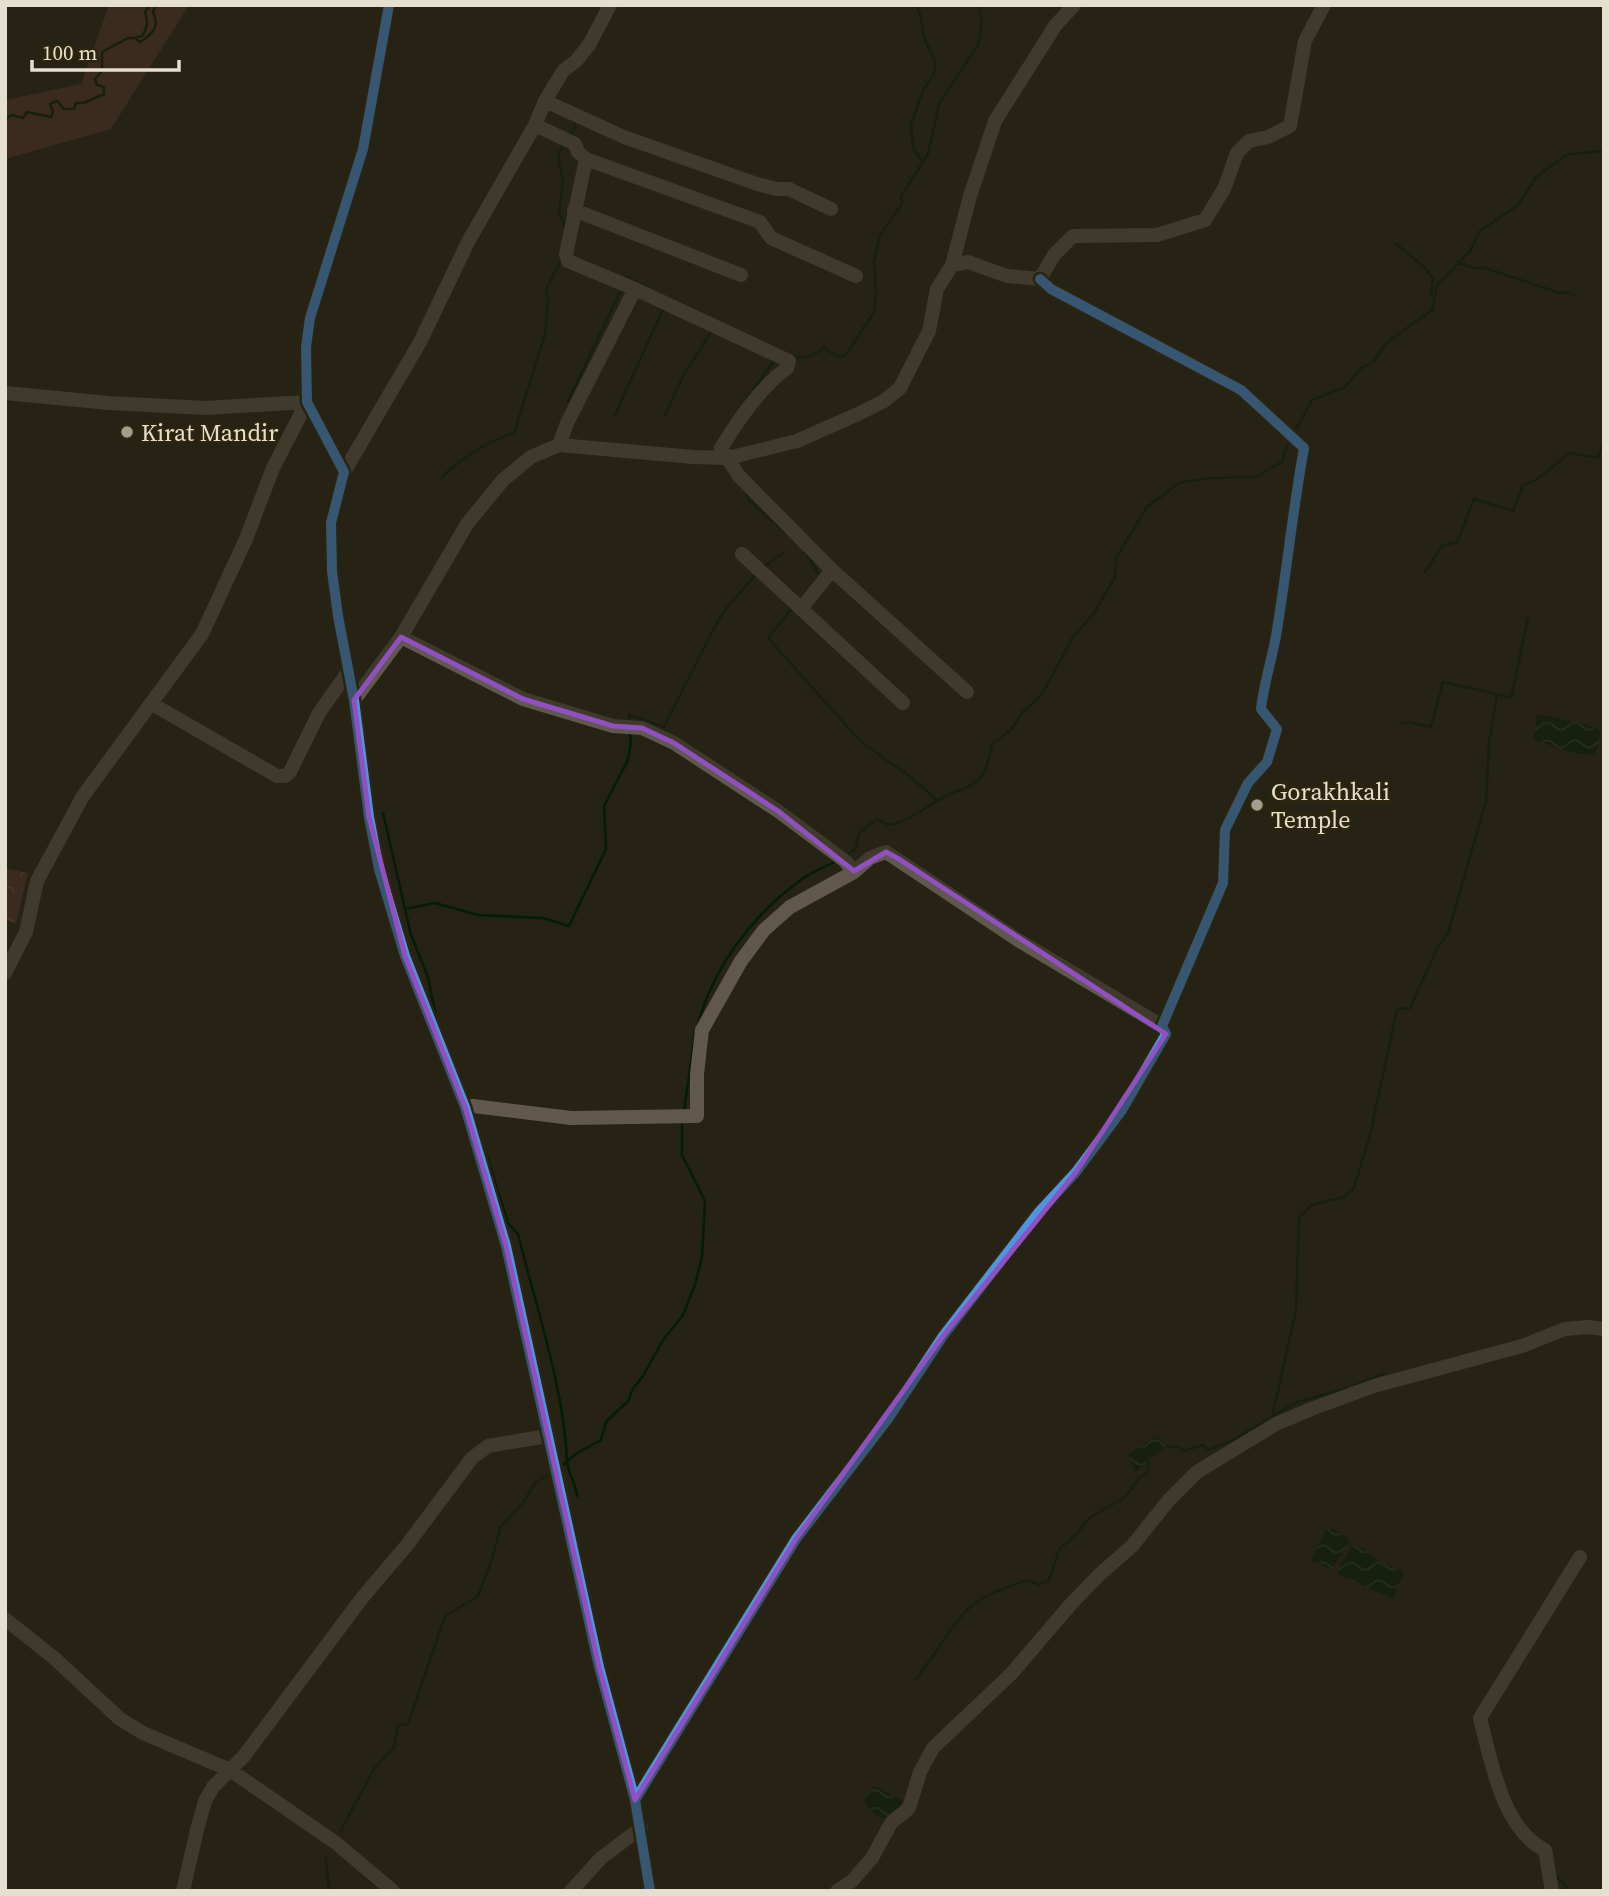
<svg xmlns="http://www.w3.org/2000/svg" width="1609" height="1896" font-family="'Source Serif 4',serif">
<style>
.grass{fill:#53352c}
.forest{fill:url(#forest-crowns)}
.water{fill:url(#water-waves)}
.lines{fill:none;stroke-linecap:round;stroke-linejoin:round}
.stream{stroke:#031d06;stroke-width:2.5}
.minor{stroke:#60584d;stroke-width:14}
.cycleway-casing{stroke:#2e260c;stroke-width:15}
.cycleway{stroke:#4d94e3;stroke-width:10}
.marked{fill:none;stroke:#9050c2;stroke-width:5;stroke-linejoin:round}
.poi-dot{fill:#a29d8e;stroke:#2e260c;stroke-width:2.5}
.labels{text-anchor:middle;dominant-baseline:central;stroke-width:5;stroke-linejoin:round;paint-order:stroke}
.poi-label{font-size:24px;fill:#e5dfd0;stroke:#2e260c;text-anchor:start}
</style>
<defs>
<pattern id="forest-crowns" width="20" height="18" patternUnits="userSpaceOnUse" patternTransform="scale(1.75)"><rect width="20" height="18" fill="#53352c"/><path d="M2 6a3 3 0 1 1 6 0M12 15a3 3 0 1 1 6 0" fill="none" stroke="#6c524a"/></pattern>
<pattern id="water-waves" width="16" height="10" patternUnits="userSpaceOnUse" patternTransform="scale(1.75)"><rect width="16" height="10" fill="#031d06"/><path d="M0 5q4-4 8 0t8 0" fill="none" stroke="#283d29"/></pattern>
</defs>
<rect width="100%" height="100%" fill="#262214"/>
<path class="grass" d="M109 5H189L111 129 5 159V100L81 84Z"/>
<path class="forest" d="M5 868 28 873 16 923 5 921Z"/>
<path class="water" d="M1537 714 1596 727 1600 733 1597 751 1592 755 1575 753 1534 740Z
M1157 1436 1167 1446 1135 1472 1129 1454Z
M1326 1529H1333L1348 1538 1349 1544 1331 1570 1311 1560Z
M1353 1545 1364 1549 1383 1564 1404 1572 1393 1599 1339 1575V1567Z
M874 1786 902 1800 900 1808 889 1822C877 1816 868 1811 863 1798Z"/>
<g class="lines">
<path class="stream" d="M135 38 142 36C148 27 148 22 145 12L150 5
M5 119 12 115 23 118 27 112 51 117 53 111 50 104 57 101 64 109H74L76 103H84L104 94V87L97 85 95 79 102 71V52L128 38H135L140 42C153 34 160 26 153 12L156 5
M569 137 575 128V121
M563 145 558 155 563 182 559 211 565 226
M923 162 928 154 939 104 979 43 982 20 979 5
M1396 244 1423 266 1433 278 1431 295 1435 299
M1457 262 1474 268H1485L1560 293 1568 292 1575 296
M626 279 627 277 650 289
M793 358 809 357 824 348 839 357 845 356 874 312 876 293 874 262 880 235 902 204 901 196 923 162 913 148 911 124 924 89 934 74 935 61 924 38 920 14 916 5
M568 401 622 288
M743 404 774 361
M615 415 663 309
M665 415 683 376 713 329
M1294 433 1312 400 1345 387 1361 368 1374 361 1385 344 1432 310 1437 285 1470 251 1480 231 1518 205 1536 177 1568 154 1604 151
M441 478C461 458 487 442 514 433L545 334 548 300 546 289 561 260
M746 493 750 501 786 533
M805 552 820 576
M763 567 783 553
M1425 572 1442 546 1457 542 1474 499 1513 511 1523 485 1536 480 1570 453 1598 458 1604 440
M793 607 768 638 861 742 912 778 938 801
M629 721V715L664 727 713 630 725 610 756 574
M1401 723 1409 722 1431 727 1443 682 1496 694
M383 813 411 935 428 977 435 1013
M848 855 855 849 859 833 877 819 888 825C911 821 927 805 948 795 958 790 969 789 978 780 988 771 989 756 992 744L1012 729 1022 713 1042 694 1073 637 1094 613 1115 577 1116 558 1147 507 1179 483 1208 478 1256 477 1283 461 1284 453 1289 442
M405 909 435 903 478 915 543 918 569 926 606 849 604 806 628 760 631 741 629 731
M698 1024C713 968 751 917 798 882 809 873 824 868 836 861
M684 1111 695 1034
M486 1154 508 1223 518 1234C536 1308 563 1383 567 1460 567 1472 576 1483 577 1496
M1354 1386 1383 1374
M1272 1417 1296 1310 1299 1218 1311 1205 1344 1197 1354 1188 1371 1131 1397 1009 1410 1008 1437 949 1448 933 1486 801 1489 744 1497 694 1511 698 1528 618
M1167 1446 1178 1447 1183 1451 1203 1445 1208 1450 1233 1440 1297 1402 1348 1388
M564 1464 577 1453 601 1440 606 1422 629 1400 632 1390 643 1376 663 1340 683 1315 695 1285 702 1257 705 1201 682 1155V1124
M915 1680C933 1659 946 1633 964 1613 979 1596 1007 1587 1028 1580L1038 1585 1049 1580 1060 1548 1077 1534 1084 1523 1091 1517 1125 1497 1139 1478 1148 1472V1461
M340 1832 374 1769 394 1747 398 1725 408 1724 445 1616 478 1596 491 1562 501 1526 523 1503 536 1482 551 1473
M326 1858 329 1891
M1556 1876 1570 1891"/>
<path class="minor" d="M389 5 363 149 310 318 306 347 307 402 344 472 331 523 332 571 338 616 354 700 369 817 379 869 405 956 465 1107 506 1246 599 1667 635 1800 650 1891
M545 101 624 137 757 184 777 189H789L831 209
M535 125 575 144 578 152 586 159 760 222 771 238 856 276
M586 159 566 254 568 261 635 289 789 361 787 368C760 388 739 419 721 448L739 476 832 570 967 692
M574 210 741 275
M952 265 970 196 995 121 1055 26 1074 5
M5 393 109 403 205 408 307 402
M559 445 567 423 635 289
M344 472 420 342 469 240 535 125 545 101 563 71 576 61 589 45 610 5
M742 554 903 703
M801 609 832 570
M401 637 523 699 613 726 642 728 674 743 778 811 845 861 854 872
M354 700 401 637 467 524 503 480 531 457 559 445 693 457 728 458 797 441 858 414 884 401 900 388 929 331 937 289 952 265 968 262 1007 276 1040 279 1054 255 1073 236 1157 235 1205 220 1224 189 1237 153 1249 141 1268 137 1290 126 1305 41 1324 5
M152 704 277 776H285L290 772 319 713 348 672
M5 973 26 932 37 881 83 796 202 634 246 539 273 468 307 402
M465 1107 473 1106 571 1118 697 1116V1074L702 1030 741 961 764 930 790 907 854 872 870 858 886 852 1018 940 1162 1026
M5 1619 53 1657 120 1719 143 1733 230 1770 336 1843 393 1891
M635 1800 796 1539 888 1419 943 1336 1038 1213 1076 1172 1122 1110 1166 1034 1162 1026 1223 883 1225 830 1248 783 1267 762 1277 729 1261 709C1264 682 1273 656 1277 630 1287 569 1293 508 1304 448L1241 390 1051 289 1040 279
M183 1891 197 1830 205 1801 213 1787 244 1756 362 1598 407 1545 472 1458 488 1446 547 1436
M571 1891 601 1858 641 1828
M837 1891 852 1881 872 1858 891 1823 909 1808 920 1772 933 1748 1012 1673 1071 1604 1099 1575 1132 1546 1169 1500 1197 1472 1276 1424 1311 1409 1374 1386 1522 1346 1565 1329 1588 1327 1604 1329
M1552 1891 1545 1850C1502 1829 1491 1760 1480 1718L1580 1557"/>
<defs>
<path id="cycleway" d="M389 5 363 149 310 318 306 347 307 402 344 472 331 523 332 571 338 616 354 700 369 817 379 869 405 956 465 1107 506 1246 599 1667 635 1800 650 1891
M635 1800 796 1539 888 1419 943 1336 1038 1213 1076 1172 1122 1110 1166 1034 1162 1026 1223 883 1225 830 1248 783 1267 762 1277 729 1261 709C1264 682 1273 656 1277 630 1287 569 1293 508 1304 448L1241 390 1051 289 1040 279"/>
</defs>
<use href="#cycleway" class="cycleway-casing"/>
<use href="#cycleway" class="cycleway"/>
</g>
<path d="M0 0H1609V1896H0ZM401 637 523 699 613 726 642 728 674 743 778 811 854 871 886 852 899 859 1166 1034 1076 1172 943 1336 796 1539 635 1800 599 1667 506 1246 465 1107 405 956 369 817 354 700Z" fill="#262214" fill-opacity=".55" fill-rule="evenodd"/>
<path class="marked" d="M401 637 523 699 613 726 642 728 674 743 778 811 854 871 886 852 899 859 1166 1034 1076 1172 943 1336 796 1539 635 1800 599 1667 506 1246 465 1107 405 956 369 817 354 700Z"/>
<g class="poi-dot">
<circle cx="127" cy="432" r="7"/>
<circle cx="1257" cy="805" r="7"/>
</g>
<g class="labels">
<g class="poi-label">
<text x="141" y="432">Kirat Mandir</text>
<text x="1271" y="791">Gorakhkali<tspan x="1271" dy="28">Temple</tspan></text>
</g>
</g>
<rect width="1609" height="1896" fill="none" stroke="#e5dfd0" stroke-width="14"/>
<path d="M32 60v10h147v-10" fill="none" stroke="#e5dfd0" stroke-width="3.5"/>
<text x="42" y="60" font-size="21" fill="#e5dfd0" stroke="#2e260c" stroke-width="5" paint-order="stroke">100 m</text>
</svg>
